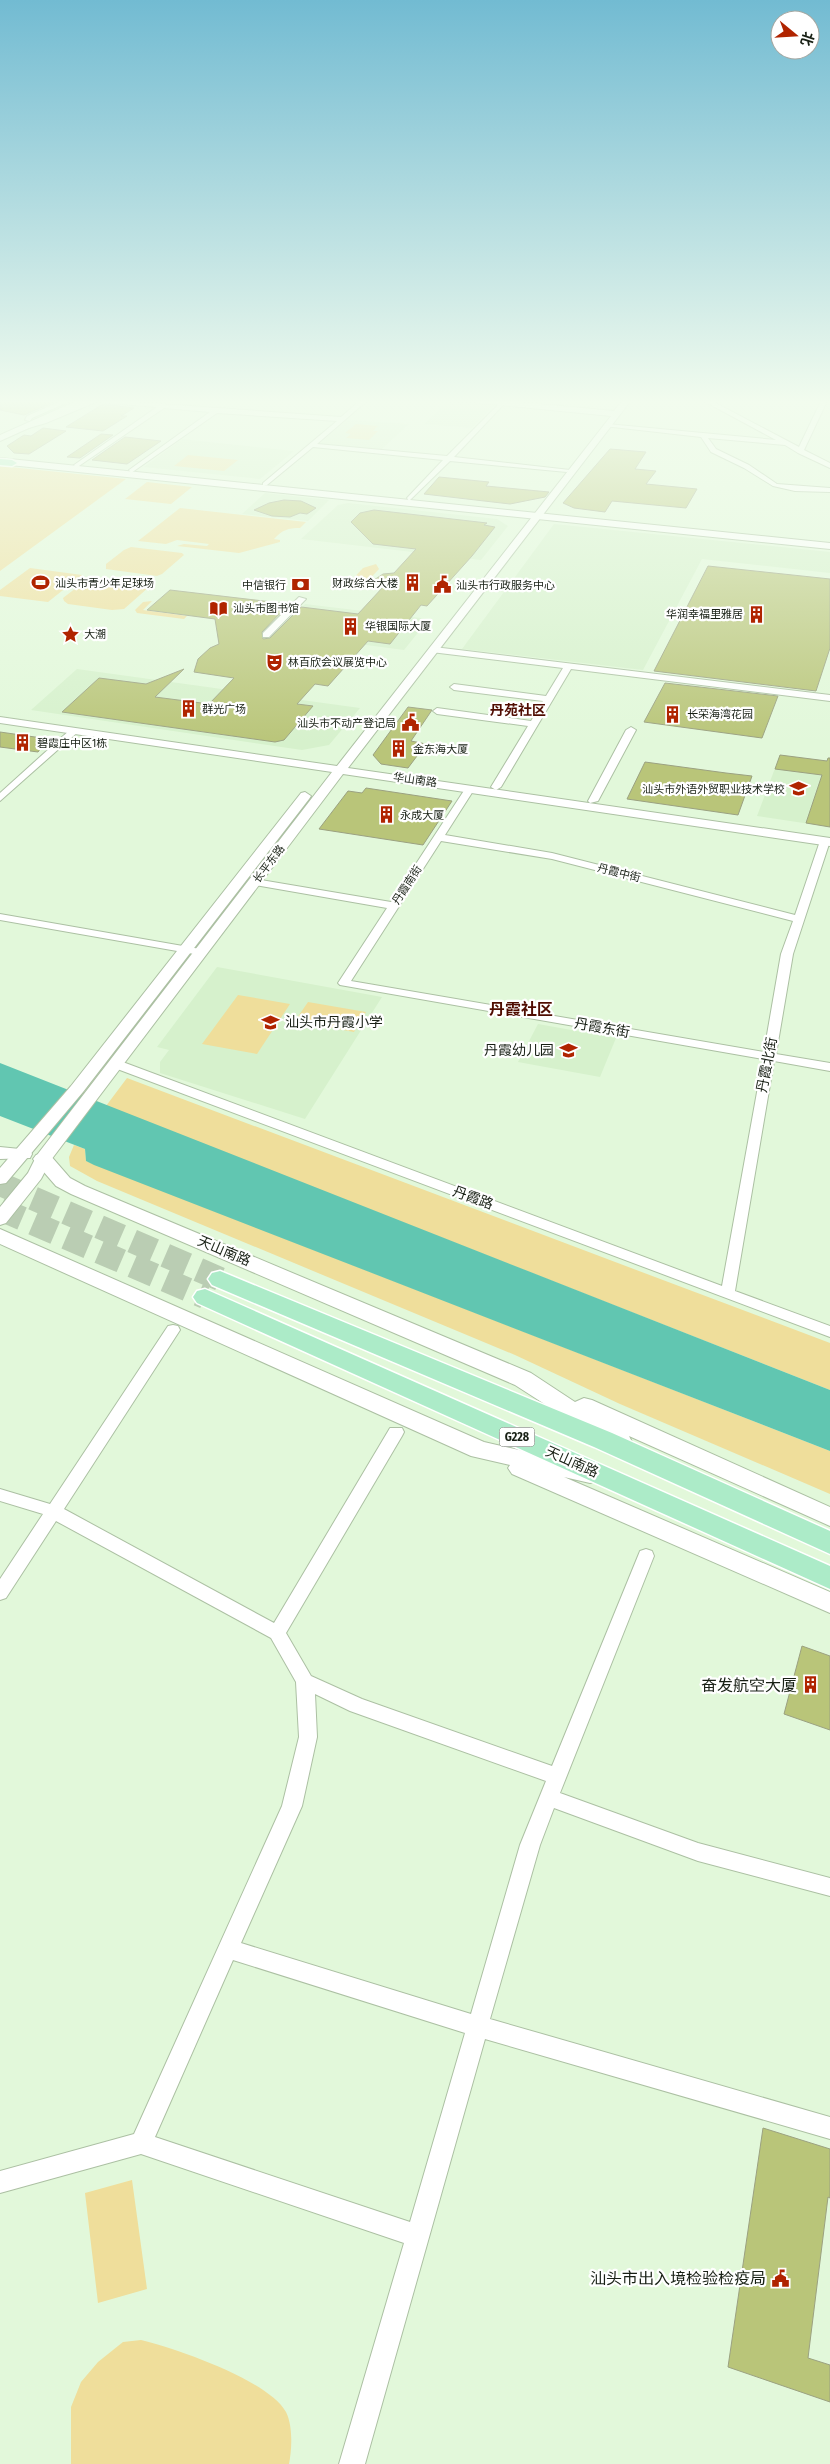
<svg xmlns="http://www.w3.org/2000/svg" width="830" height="2464" font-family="'Fira Sans Condensed','Noto Sans SC',sans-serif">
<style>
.built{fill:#d6f1cc}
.green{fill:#efde9b}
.water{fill:#61c6b1}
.building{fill:#b9c579;stroke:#9ba181}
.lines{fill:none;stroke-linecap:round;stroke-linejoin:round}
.trunk-tunnel{stroke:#bacdb3;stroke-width:24;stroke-dasharray:24 12;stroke-linecap:butt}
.minor-casing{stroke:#acc0a3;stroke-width:2}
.tertiary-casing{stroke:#acc0a3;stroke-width:2}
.secondary-casing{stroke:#acc0a3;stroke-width:2}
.primary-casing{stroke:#fff;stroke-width:3}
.minor{fill:#fff;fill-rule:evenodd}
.tertiary{fill:#fff;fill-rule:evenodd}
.secondary{fill:#fff;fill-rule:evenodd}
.primary{fill:#acebc8;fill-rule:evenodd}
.labels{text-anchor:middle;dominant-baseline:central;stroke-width:4.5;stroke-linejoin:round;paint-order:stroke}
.far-poi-label{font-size:11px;fill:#182015;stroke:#fff;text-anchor:start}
.far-street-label{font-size:11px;fill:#182015;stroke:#fff}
.shield{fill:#fff;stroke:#5d635b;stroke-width:1}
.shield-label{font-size:12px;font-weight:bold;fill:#182015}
.far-quarter-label{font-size:14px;font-weight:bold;fill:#4f0c01;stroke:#fff}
.poi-label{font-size:14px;fill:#182015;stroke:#fff;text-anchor:start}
.street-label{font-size:14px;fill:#182015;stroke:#fff}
.quarter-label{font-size:16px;font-weight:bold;fill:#4f0c01;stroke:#fff}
.near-poi-label{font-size:16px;fill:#182015;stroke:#fff;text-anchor:end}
</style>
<rect width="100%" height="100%" fill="#e2f8da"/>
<path class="built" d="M449 400 495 404 472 428 424 424Z
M347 420 409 424 381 450 319 444Z
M182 439 218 443 294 451 260 479 144 467Z
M265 493 329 500 308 521 242 514Z
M348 503 497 519 508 526 481 560 301 539 338 505Z
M554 524 830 552V573L702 559 643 670 462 649Z
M305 604 429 619 404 650 276 633Z
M77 669 360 708 329 745 302 750 31 710Z
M780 755 830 762V827L757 816Z
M217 967 382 997 305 1119 160 1073V1062L169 1050 157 1047Z
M538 1024 616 1038 600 1077 518 1062Z"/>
<path class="green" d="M356 424 378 426 373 431H378L369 440 346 438 351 434 345 433Z
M188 455 238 460 224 471 174 466Z
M0 466 126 479 0 571Z
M147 482 192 487 171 504 125 499Z
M180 508 306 522 300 528C288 528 282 530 274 539L280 540V542L239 553 177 546 184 544 207 546 209 544 177 540 166 544 138 541Z
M131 547 182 553 184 555 162 574 157 576 106 569V564L124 550Z
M376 564 379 569 364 585 353 588 349 583 363 568Z
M30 568 82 575 48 602 0 596V590Z
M94 578 145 584 149 587 124 609 112 610 68 604 64 601 63 598 85 581Z
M152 601 143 610 187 616 184 619 137 613 135 610 143 602Z
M238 995 290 1004 257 1054 202 1044Z
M308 1002 366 1012 354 1032 295 1021Z
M127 1078 830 1343V1390L106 1106Z
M74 1145 85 1149 86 1161 830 1451V1494L620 1404 515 1355 97 1181 70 1166 69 1157Z
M132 2180 147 2289 98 2303 85 2193Z
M141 2340C175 2348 268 2380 286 2412 293 2426 292 2449 289 2464H71V2407L81 2382 98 2362 123 2342Z"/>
<path class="water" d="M0 1063 830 1390V1451L94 1165 86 1161 85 1149 0 1116Z"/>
<path class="building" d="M0 399H61L24 415 0 410Z
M103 404 134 408 121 416H127L103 431 66 427Z
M43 428 66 431 29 454 14 453 7 446 24 435 31 436Z
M101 434 113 435 80 458 67 457Z
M125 437 161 441 127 464 92 460Z
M610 449 646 452 635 469 656 471 646 484 697 489 686 508 612 501 605 512 574 508 563 503Z
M439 477 489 482 486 486 549 492 545 497 510 504 424 494Z
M284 500 301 501 316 508 307 514 300 513 290 517 272 516 254 510 269 503Z
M374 510 487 523 484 525 495 527 472 556 427 606 421 605 390 644 368 641 328 686 315 684 297 704 313 706 284 740 275 742 62 712 99 678 146 684 184 669 155 697 209 704 234 678 194 672 198 659 210 648 219 644 215 619 147 610 170 590 289 604 262 632 263 639 270 638 301 607 358 614 383 587 374 580 383 574 394 573 416 549 373 544 351 522 360 513Z
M708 566 830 579V648L816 691 654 671Z
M665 683 778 696 762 738 644 722Z
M408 707 432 710 411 741 426 744 408 768 381 764 373 755Z
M0 732 49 739 38 752 0 747Z
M780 755 827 761 828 758H830V827L806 823 822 775 775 769Z
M645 762 726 773 752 776 738 815 627 799Z
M366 788 452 801 423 845 319 829 348 791 362 793Z
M802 1646 830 1656V1730L784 1714Z
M763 2128 830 2149V2198L828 2197 808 2358 830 2365V2402L728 2367Z"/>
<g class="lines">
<path class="trunk-tunnel" d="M0 1184 220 1279
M0 1209 205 1297"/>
<defs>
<path id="minor" d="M66 399H75L32 418 30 421 25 420 27 416Z
M92 399 341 417 362 399H369L317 444 447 456 502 401 504 404 454 457 570 470 567 472 450 461 409 501 407 498 443 460 313 447 267 485H263V483L337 421 217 413 131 473 129 470 210 412 164 408 76 468 74 465 157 407 96 402 46 423 25 429 22 427Z
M700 399H708L799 447 822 399H828L804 450 830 463V468L798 453 785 445 708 438 716 449 749 465 777 484 830 488V492L795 491 773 486 744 468 711 452 701 437 604 426 607 424 776 440Z
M299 597 306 599 269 637H263V633Z
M434 647 830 695V701L571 669 501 787 496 790 491 787 528 726 437 714 433 711 437 708 531 721 543 701 454 690 450 687 454 684 546 696 563 668 431 652 430 650Z
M631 727 636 730 598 801 590 803 588 801 626 730Z
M71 729 79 731 0 801V793Z
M467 786 475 788 445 835 552 853 795 915 820 841 825 838 830 841 793 954 776 1054 830 1063V1071L774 1061 735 1291 830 1326V1337L112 1067 110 1064 112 1061H120L722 1286 763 1059 340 985 338 983 387 908 255 885 250 882 255 879 391 902ZM441 841 552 859 793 921 781 954 764 1052 351 981Z
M0 914 200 949 206 952 200 955 0 920Z
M173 1325 178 1326 180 1330 64 1509 274 1623 390 1428H402L404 1432 402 1436 286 1633 311 1676 362 1699 552 1766 638 1556 640 1551 646 1549 652 1551 654 1556 560 1793 698 1843 830 1878V1896L698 1861 554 1808 540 1845 490 2019 830 2117V2139L485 2039 365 2464H339L404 2243 141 2154 0 2193V2171L134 2134 282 1806 299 1737 296 1682 271 1638 56 1521 6 1598 0 1600V1579L43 1514 0 1501V1489L50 1504 168 1326ZM315 1694 350 1711 546 1781 520 1845 471 2014 241 1943 302 1806 317 1737ZM233 1960 465 2033 410 2222 155 2137Z"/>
<path id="tertiary" d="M457 399H487L614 411 624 399H632L348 768 830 838V846L343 774 51 1160 41 1179 6 1223 0 1225V1207L28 1173 37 1155 332 772 0 723V717L337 766 611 416 461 401Z
M305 792 311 796 309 799 83 1092 6 1183 0 1184V1168L71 1086 301 793Z"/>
<path id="secondary" d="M81 399H93L0 441V435Z
M0 458 830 543V549L0 464Z
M0 1147 30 1150 32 1154 30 1158 0 1159Z
M43 1153 50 1155 70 1178 85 1186 531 1373 575 1402 584 1398 592 1400 830 1507V1526L629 1436 632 1442 629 1448 621 1451 613 1448 515 1385 71 1194 56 1186 36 1163 33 1159 36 1155Z
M0 1229 484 1442 598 1468 602 1474 598 1480 590 1483 564 1477 830 1592V1613L512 1474 508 1468 510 1465 471 1456 0 1244Z"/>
<path id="primary" d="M0 459 12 460 17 463 12 466 0 465Z
M220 1271 612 1433 830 1531V1554L594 1447 212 1285 208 1279 212 1273Z
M205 1289 830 1566V1589L197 1303 193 1297 197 1291Z"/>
</defs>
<use href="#minor" class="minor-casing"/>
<use href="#tertiary" class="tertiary-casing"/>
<use href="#secondary" class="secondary-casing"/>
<use href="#primary" class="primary-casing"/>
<use href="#minor" class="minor"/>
<use href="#tertiary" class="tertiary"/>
<use href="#secondary" class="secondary"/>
<use href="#primary" class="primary"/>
</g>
<linearGradient id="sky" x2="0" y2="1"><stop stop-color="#72bbd2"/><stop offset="0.54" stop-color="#f2fcee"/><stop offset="1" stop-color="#f2fcee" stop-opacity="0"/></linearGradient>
<rect width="830" height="744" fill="url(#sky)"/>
<defs>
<symbol id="stadium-bare" viewBox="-9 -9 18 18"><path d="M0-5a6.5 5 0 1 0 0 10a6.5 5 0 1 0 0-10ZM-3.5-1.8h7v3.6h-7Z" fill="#b02400" stroke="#fff" stroke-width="2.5" paint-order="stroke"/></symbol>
<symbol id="building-bare" viewBox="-9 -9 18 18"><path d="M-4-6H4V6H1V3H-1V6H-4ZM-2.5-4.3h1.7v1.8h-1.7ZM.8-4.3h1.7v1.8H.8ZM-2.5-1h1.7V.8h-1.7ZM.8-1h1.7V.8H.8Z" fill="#b02400" stroke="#fff" stroke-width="2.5" paint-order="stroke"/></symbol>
<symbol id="bank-bare" viewBox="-9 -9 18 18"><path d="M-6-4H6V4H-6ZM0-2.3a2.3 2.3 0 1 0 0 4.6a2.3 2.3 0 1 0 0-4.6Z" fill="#b02400" stroke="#fff" stroke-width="2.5" paint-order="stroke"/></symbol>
<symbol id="civic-bare" viewBox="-9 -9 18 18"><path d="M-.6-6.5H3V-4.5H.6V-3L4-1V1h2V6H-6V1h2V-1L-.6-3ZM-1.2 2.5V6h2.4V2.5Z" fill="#b02400" stroke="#fff" stroke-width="2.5" paint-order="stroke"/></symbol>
<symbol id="library-bare" viewBox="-9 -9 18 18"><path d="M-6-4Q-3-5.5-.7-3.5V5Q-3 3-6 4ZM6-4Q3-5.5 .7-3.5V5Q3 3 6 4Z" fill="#b02400" stroke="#fff" stroke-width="2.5" paint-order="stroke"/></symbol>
<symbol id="sight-bare" viewBox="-9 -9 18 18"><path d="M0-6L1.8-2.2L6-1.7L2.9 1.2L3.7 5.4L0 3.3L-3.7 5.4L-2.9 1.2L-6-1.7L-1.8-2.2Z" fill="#b02400" stroke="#fff" stroke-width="2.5" paint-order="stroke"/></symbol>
<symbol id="theatre-bare" viewBox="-9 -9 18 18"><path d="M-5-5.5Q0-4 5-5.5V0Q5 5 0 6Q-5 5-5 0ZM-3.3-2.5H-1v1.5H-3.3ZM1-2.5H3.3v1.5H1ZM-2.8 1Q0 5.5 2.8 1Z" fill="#b02400" stroke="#fff" stroke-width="2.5" paint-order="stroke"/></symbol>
<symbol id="school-bare" viewBox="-9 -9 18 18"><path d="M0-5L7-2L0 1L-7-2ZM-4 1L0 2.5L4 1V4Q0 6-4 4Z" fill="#b02400" stroke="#fff" stroke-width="2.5" paint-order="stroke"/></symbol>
</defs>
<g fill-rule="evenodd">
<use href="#stadium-bare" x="28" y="570" width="25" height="25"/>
<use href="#building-bare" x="400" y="570" width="25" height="25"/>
<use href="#bank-bare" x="288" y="572" width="25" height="25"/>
<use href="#civic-bare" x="430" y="572" width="25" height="25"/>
<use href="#library-bare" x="206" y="596" width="25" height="25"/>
<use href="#building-bare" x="744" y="602" width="25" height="25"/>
<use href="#building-bare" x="338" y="614" width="25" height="25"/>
<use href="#sight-bare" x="58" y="622" width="25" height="25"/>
<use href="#theatre-bare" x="262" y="650" width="25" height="25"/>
<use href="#building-bare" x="176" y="696" width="25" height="25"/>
<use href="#building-bare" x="660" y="702" width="25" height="25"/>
<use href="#civic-bare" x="398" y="710" width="25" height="25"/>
<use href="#building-bare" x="10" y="730" width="25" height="25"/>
<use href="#building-bare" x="386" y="736" width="25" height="25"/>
<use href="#school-bare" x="786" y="776" width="25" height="25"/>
<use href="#building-bare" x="374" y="802" width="25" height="25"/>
<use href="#school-bare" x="258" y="1010" width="25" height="25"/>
<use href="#school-bare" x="556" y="1038" width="25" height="25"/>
<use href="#building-bare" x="798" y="1672" width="25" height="25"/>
<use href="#civic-bare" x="768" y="2266" width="25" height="25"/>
</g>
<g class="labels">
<g class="far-poi-label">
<text x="55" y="583">汕头市青少年足球场</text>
<text x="398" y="583" text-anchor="end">财政综合大楼</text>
<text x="286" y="585" text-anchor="end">中信银行</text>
<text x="456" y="585">汕头市行政服务中心</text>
<text x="233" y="608">汕头市图书馆</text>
<text x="743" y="614" text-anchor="end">华润幸福里雅居</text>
<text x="365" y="626">华银国际大厦</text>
<text x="84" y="634">大潮</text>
<text x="288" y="662">林百欣会议展览中心</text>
<text x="202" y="709">群光广场</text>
<text x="687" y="714">长荣海湾花园</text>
<text x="396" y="723" text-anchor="end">汕头市不动产登记局</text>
<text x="37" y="743">碧霞庄中区1栋</text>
<text x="413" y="749">金东海大厦</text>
<text x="785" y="789" text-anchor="end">汕头市外语外贸职业技术学校</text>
<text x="400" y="815">永成大厦</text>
</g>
<g class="far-street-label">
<text transform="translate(415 780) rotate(8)">华山南路</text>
<text transform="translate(269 864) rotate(-53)">长平东路</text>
<text transform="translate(619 873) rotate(14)">丹霞中街</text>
<text transform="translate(407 885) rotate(-57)">丹霞南街</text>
</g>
<rect class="shield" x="499.5" y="1427.5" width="35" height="19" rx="4"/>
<g class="shield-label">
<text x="517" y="1437">G228</text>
</g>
<g class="far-quarter-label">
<text x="518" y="710">丹苑社区</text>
</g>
<g class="poi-label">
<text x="285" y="1022">汕头市丹霞小学</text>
<text x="554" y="1050" text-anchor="end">丹霞幼儿园</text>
</g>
<g class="street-label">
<text transform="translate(602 1028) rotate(10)">丹霞东街</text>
<text transform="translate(767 1065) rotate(-79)">丹霞北街</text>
<text transform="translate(473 1198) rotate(20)">丹霞路</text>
<text transform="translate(224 1251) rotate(23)">天山南路</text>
<text transform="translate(572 1462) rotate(24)">天山南路</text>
</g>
<g class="quarter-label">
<text x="521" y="1009">丹霞社区</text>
</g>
<g class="near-poi-label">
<text x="797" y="1685">奋发航空大厦</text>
<text x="766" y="2278">汕头市出入境检验检疫局</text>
</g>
</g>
<g transform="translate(795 35) rotate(108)"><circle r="24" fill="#ffffff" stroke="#a3a6a1"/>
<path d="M0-4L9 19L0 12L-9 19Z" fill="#b02400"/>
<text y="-8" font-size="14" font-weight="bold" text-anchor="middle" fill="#182015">北</text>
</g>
</svg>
